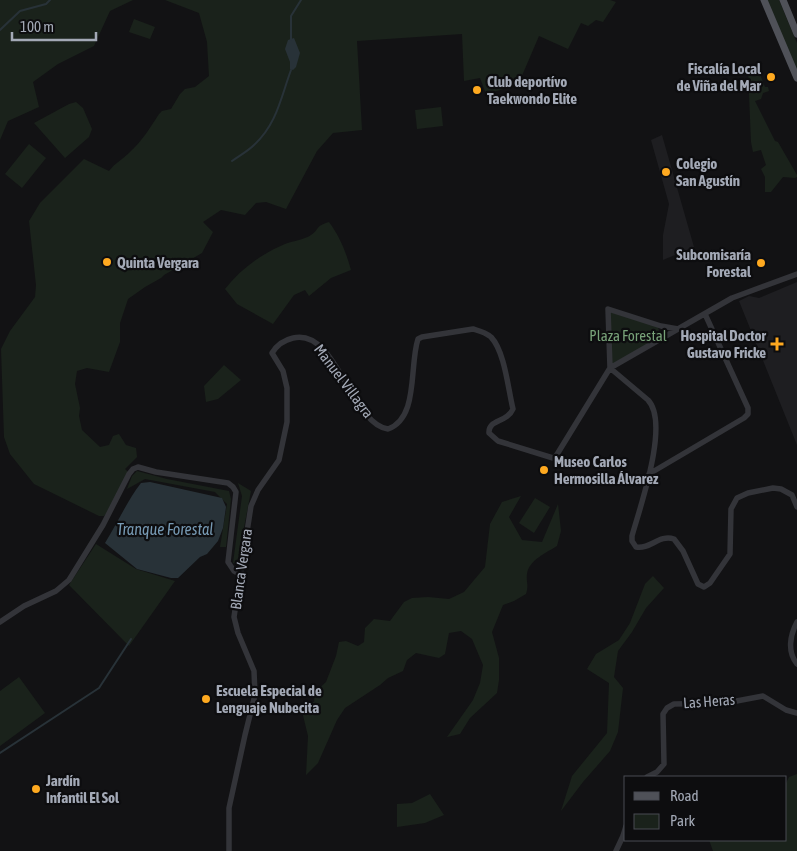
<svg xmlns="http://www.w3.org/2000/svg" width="797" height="851" font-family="'Asap Condensed',sans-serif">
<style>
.built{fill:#1e1e21}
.green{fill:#1a221b}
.water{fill:#283238}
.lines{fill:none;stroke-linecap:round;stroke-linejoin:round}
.stream{stroke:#283238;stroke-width:2}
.minor{stroke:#333439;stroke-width:5.5}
.major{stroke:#4f5158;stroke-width:7}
.poi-dot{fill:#fea920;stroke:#0d0d0f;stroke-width:2}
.labels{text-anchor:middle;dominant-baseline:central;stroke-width:4.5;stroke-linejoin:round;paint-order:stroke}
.poi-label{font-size:15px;font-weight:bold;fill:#a3a9b6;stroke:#0d0d0f;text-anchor:start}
.park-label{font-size:15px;fill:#78a279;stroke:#0d0d0f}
.street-label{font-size:15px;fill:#a3a9b6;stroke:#0d0d0f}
.water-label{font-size:16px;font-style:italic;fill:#779ab4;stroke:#0d0d0f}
</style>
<rect width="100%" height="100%" fill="#121214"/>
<path class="built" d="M662 135 694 247 663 260V235L669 204 651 140Z
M797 282V445L739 301 749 296 759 298Z"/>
<path class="green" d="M0 0H133L110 11 94 46 58 64 33 82 39 107 8 121 0 140Z
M165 0H610L616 2 603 22 596 20 588 26 581 23 568 49 539 36 518 85 486 94 480 78 464 81 462 34 357 41 362 130 333 133 317 151 286 209 266 202 256 203 245 215 221 210 203 222 213 232 202 253 164 275 161 278 145 287 128 299 120 323V342L109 372 87 368 77 371 75 384 80 408 79 416 82 430 100 447 109 445 113 436 119 434 126 445 136 448 137 457 125 469 129 473 109 511 104 516H99L34 484 10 454 4 437 1 349 10 331 35 297 36 285 29 221 40 203 84 159 109 171C116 162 122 160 130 152 142 141 150 128 159 114L162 111 171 109 180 94 185 89 195 87 209 76 207 42 199 13Z
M767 0H779L797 43V72Z
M134 19 155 27 150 39 129 32Z
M754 67 758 69 765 87H768L769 91 763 93 761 99 755 101 775 141 778 142 797 175V177L795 178 783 177 771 192H765V177L761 169 766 165 761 150 753 152 751 142 748 71 750 68Z
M76 102 83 108 92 129 89 137 65 158 34 123 69 104Z
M441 107 443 126 417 129 415 110Z
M29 144 46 158 22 188 5 174Z
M329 222C340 237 346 252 351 270L331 278 309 296 305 290 294 295 273 324 237 304 225 289C241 269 261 254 285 244 292 241 304 240 311 235 320 229 315 226 329 222Z
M610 311 658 327 661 337 612 364Z
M224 365 241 380 218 399 206 402 204 386Z
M137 471 167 479 229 491 231 499 226 547H220L227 504 215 492 145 479 127 489 132 476Z
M238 483 251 491 237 564 233 563 242 496Z
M521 496 509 517 522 540 542 542 558 504 561 531 557 546C546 553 529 560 527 574 526 582 529 585 526 594L514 601 503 605 492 632 499 658V680L497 693 470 718 460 734 447 737 473 700 480 683 483 665 472 639 461 631 449 633 445 654 439 658 416 653 407 660 403 671 388 678 380 685 345 708 337 720 318 763 306 775 308 736 300 703 314 702 315 692 326 682 336 656 339 642 346 641 358 646 364 642 365 628 374 619 390 621 404 602 412 598 428 597 449 599 464 592 485 567 490 524 502 502Z
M535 498 550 507 534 533 519 523Z
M96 544 136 569 175 581 129 646 69 585Z
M653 576 664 588 646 608 632 632 618 651 614 677 623 688 618 732 610 751 583 782 561 811 572 776 607 733 609 683 587 669 596 654 619 640 630 623 645 584Z
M19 677 45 713 0 746V691Z
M797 774V851H713L709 840H786V783L789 777Z
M430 794 444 815 425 823 397 827V804L412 803Z"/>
<path class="water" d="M294 38 300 53 296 67 293 70 290 69V62L285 49 288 40Z
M150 482 222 498 226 507 223 528 218 541 207 554 200 557 178 578H171L137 569 105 543C117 524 127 501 141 483Z"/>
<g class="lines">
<path class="stream" d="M0 30 20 11 46 4 50 0
M291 40V16L301 0
M232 161C239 156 248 151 254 145 277 124 281 97 291 70
M0 753 99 688 131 639"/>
<path class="minor" d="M610 368 648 400C670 423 640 507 632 536V541L636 547C650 550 659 534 674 539L683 551 698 584 704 587 710 583 730 554 731 509 737 498 748 493 773 488 781 489 792 495 797 507
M610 368 608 309 661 326 678 329
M649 474 744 418 748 414V408L705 314
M0 622 24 606 56 591 69 580 103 525 129 474 133 469 138 467 156 472 228 483 233 487 236 492 228 562 234 571 240 574
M797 622C790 635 787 652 797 664
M647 777 657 772 664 764 663 714 667 708 674 704 726 703 763 696 786 710 797 713
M229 851V808L245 735 255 695 254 671 238 633 234 617 238 590 251 506 258 490 279 460 287 422V388L283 371 272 353C277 345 284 340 293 338 336 327 351 424 388 429 419 418 409 366 418 339L422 337 473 329C480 331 485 332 491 337 505 352 508 389 513 409 507 423 488 419 489 433L498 441 553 458 556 456 610 368 732 298 797 274
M616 851 623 836 626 826"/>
<path class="major" d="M764 0 797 78
M783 0 797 34"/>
</g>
<g class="poi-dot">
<circle cx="771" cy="77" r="5"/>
<circle cx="477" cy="90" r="5"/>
<circle cx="666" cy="172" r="5"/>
<circle cx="107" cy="262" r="5"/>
<circle cx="761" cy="263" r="5"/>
<path d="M774.5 336.5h5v5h5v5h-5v5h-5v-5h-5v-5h5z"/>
<circle cx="544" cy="470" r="5"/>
<circle cx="206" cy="699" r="5"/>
<circle cx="36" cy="789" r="5"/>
</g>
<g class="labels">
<g class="poi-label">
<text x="761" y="68" text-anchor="end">Fiscalía Local<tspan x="761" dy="17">de Viña del Mar</tspan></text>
<text x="487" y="81">Club deportívo<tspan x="487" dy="17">Taekwondo Elite</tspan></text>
<text x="676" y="163">Colegio<tspan x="676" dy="17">San Agustín</tspan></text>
<text x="751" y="254" text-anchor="end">Subcomisaría<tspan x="751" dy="17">Forestal</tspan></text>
<text x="117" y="262">Quinta Vergara</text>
<text x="766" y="335" text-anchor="end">Hospital Doctor<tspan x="766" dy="17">Gustavo Fricke</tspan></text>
<text x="554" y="461">Museo Carlos<tspan x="554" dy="17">Hermosilla Álvarez</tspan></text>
<text x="216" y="690">Escuela Especial de<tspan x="216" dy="17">Lenguaje Nubecita</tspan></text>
<text x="46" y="780">Jardín<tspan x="46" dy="17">Infantil El Sol</tspan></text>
</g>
<g class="park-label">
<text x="628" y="335">Plaza Forestal</text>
</g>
<g class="street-label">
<text transform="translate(344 381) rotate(53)">Manuel Villagra</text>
<text transform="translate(241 569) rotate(-82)">Blanca Vergara</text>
<text transform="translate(709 701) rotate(-4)">Las Heras</text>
</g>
<g class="water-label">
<text x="165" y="529">Tranque Forestal</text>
</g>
</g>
<rect x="624" y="776" width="162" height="65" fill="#0d0d0f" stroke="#494b52"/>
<rect x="634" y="792" width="25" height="8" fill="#4f5158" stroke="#494b52"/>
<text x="670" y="801" font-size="15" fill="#a3a9b6">Road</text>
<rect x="634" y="814" width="25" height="15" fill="#1a221b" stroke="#494b52"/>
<text x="670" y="826" font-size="15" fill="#a3a9b6">Park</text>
<path d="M12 32v8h84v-8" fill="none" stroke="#a3a9b6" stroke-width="2.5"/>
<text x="20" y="32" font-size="15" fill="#a3a9b6" stroke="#0d0d0f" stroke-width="4" paint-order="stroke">100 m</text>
</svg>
